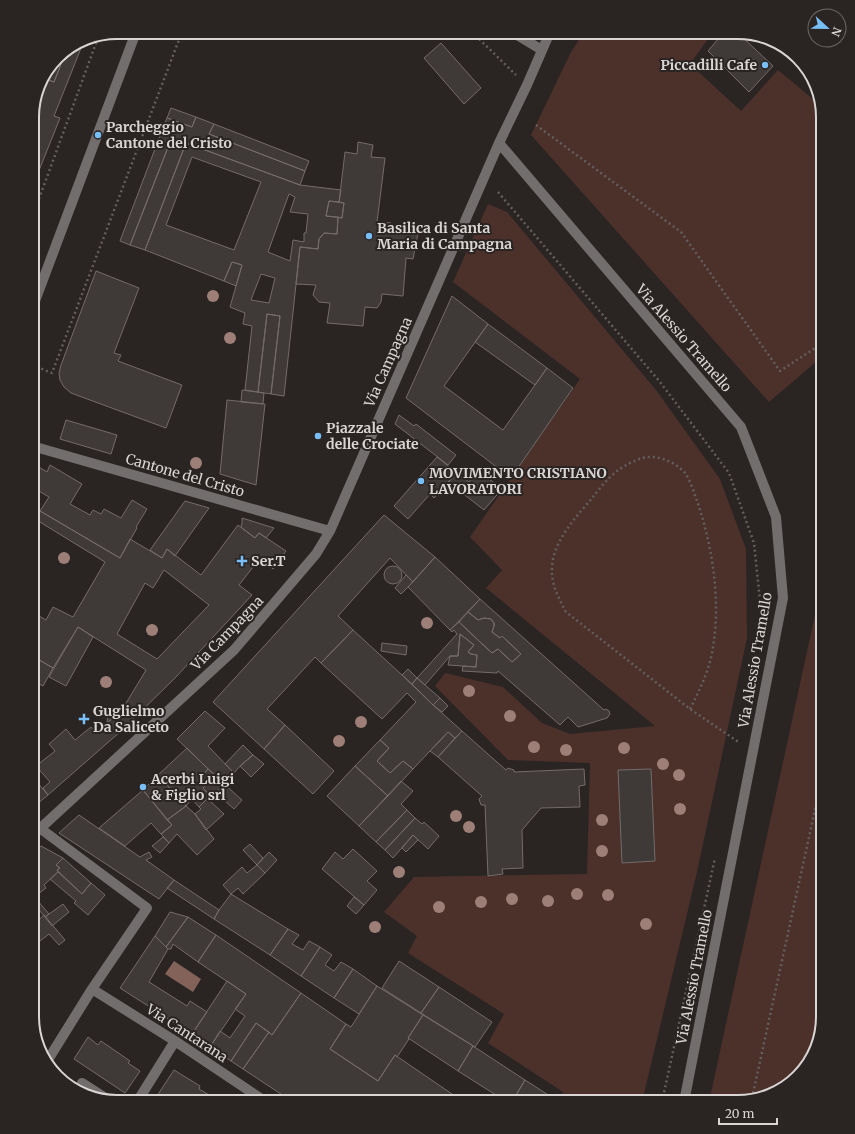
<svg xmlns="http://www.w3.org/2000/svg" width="855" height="1134" font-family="Merriweather,serif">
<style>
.green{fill:#4c312b}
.water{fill:#83625a}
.building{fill:#3f3937;stroke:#736c6a;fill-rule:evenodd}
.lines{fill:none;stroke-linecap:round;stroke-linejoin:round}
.path{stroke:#645e5d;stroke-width:2.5;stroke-dasharray:2 3;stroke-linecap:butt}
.minor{stroke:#716e6d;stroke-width:10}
.tree{fill:#9d7f78}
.poi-dot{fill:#78bff7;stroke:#2a2423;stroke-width:1.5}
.labels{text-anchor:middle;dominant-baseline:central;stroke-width:4;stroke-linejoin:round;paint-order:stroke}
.poi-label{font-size:14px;font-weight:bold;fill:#d9d5d4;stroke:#2a2423;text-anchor:start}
.street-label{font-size:14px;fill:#d9d5d4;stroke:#2a2423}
.rim{fill:none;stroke:#d9d5d4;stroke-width:2}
</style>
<rect width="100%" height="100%" fill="#2a2423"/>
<path class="green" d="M584 32H713L690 64 741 111 778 70 820 105 823 117V356L769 402 531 135 571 52Z
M488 204 507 212 656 390 720 479 746 549 747 638 697 872 642 1102H557L563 1092 488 1043 504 1014 408 953 417 936 384 912 414 877 587 874 590 763 508 760 435 686 445 673 503 687 542 723 570 734 655 726 486 588 502 570 470 537 580 379 453 282Z
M820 592 823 593V1018L812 1059 785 1088 739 1102H709Z"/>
<path class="water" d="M174 961 201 979 193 992 165 974Z"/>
<path class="building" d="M724 32H737L773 66 749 92 708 51Z
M85 38 54 116 60 118 32 188V141L37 129 32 127V119L46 84 41 82 43 78 54 82 67 49Z
M441 43 481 88 464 104 424 58Z
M67 49 54 82 43 78 45 74 61 53Z
M37 92 42 94 40 100 36 98Z
M171 108 196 117 192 127 167 118Z
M196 117 214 124 209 134 305 171 300 185 186 143 145 250 130 245 172 137 161 133 167 118 192 127Z
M214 124 309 161 305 171 209 134Z
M32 127 37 129 32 141Z
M161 133 172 137 130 245 120 241Z
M358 142 373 145 371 157 385 158 377 222 391 223V230L418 233 413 259 406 258 403 296 382 294 381 302 377 308 365 307 363 326 327 323 330 303 319 302 313 295 316 285 296 284 300 247 318 249 319 239 324 233 337 234 338 217 342 218 344 203 339 202 345 152 357 154Z
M186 143 300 185 341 190 339 202 329 201 326 216 338 217 337 234 324 233 319 239 318 249 300 247 284 396 271 394 280 316 267 314 258 392 245 390 252 326 243 324 245 313 230 307 242 265 232 262 224 281 145 250ZM192 157 261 182 234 250 166 225ZM289 194 295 197 290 212 308 214 306 233H304V242L293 240 290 261 268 252ZM261 274 275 278 269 303 251 300Z
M329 201 344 203 342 218 326 216Z
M232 262 242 265 236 286 224 281Z
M96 271 139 288 114 353 121 355 118 361 182 385 166 428 71 393 64 387 60 380 59 373 61 365Z
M452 296 488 324 444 386 503 430 547 368 573 388 511 478 406 398Z
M267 314 280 316 271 394 258 392Z
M488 324 547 368 535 385 475 342Z
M242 390 264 393 263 404 241 402Z
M227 400 265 404 256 485 220 474Z
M399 415 414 426 416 424 456 455 448 465 395 424Z
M66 420 117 435 111 454 60 439Z
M437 457 457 473 434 498 430 494 408 519 394 506Z
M32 463 47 472 50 465 82 484 70 504 90 515 93 510 101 514 104 509 121 518 132 500 147 509 136 527 137 528 120 558 40 511 49 497 32 487Z
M478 470 502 489 484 510 461 492Z
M457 473 469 482 461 492 456 487 452 492 445 485Z
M32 499 36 501 33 506H32Z
M185 501 209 508 175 556 167 549 162 558 150 550Z
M32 506 40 511 32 525Z
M40 511 120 558 130 539 162 558 167 549 201 575 238 525 255 538 259 533 286 551 273 569 260 558 239 585 252 595 175 678 121 731 48 795 43 788 50 782 36 766 55 751 49 744 66 729 75 740 91 727 96 733 122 710 146 670 78 627 53 668 32 656V612L46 620 53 607 73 617 105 562 35 519ZM164 570 209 605 157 659 117 634 145 583 153 588Z
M384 515 435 557 413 582 390 558 338 616 353 630 321 663 315 657 267 709 285 725 264 749 213 702Z
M242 518 274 528 266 538 259 533 255 538 241 527 242 523Z
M435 557 480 599 450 630 408 587Z
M384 575a9 9 0 1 1 18 0a9 9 0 1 1-18 0Z
M406 575 413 582 401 594 395 588Z
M480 599 604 710 606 709 609 711 610 714 607 718 578 727 568 717 560 725 498 671 497 673 462 671 463 666 476 667 477 655 471 654 468 652 474 645 460 634 458 656H450L425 685 417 678 457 634 454 630 452 632 450 630 459 622 479 641 492 653 498 649 512 662 521 654 502 636 500 638 492 632 494 626V623L491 619 484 618 478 620 468 612Z
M468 612 478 620 484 618 491 619 494 623V626L492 632 500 638 502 636 521 654 512 662 498 649 492 653 479 641 459 622Z
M78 627 93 637 66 686 49 677Z
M353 630 402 675 433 705 462 731 455 738 448 732 413 769 403 761 390 773 377 761 389 748 380 740 416 702 407 693 382 719 321 663Z
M460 634 474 645 468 652 471 654 477 655 476 667 448 665 450 656H458Z
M382 643 407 646 406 655 381 651Z
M38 659 53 668 43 686 32 680V668Z
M408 669 417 678 412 684 402 675Z
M417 678 440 698 433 705 412 684Z
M440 698 448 706 442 712 433 705Z
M112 711H115L118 713 107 723 108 713 109 712Z
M205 711 225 728 208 746 234 773 224 784 177 739Z
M285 725 334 771 313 794 264 749Z
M462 731 506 770 508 768 514 770V772L584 769 585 785 579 786 580 807 541 808 522 830 523 868 502 869 503 874 488 876 485 805H481L479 799 482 796 438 757Z
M448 732 455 738 438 757 430 751Z
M380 740 389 748 377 761 390 773 403 761 413 769 388 796 355 766Z
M243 745 253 755 240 766 234 773 225 764Z
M187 748 208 769 198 780 206 785 203 788 210 796 199 807 192 799 186 806 158 775Z
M253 755 264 764 251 777 240 766Z
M355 766 388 796 359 826 327 796Z
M208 769 224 784 209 800 224 814 206 830 195 814 201 809 199 807 210 796 203 788 206 785 198 780Z
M651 769 655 861 622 863 618 770Z
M158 775 186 806 167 820 143 790Z
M32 776 48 795 32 808Z
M401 781 413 791 401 804 407 810 376 842 359 826Z
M224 784 242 800 234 809 216 793Z
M143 790 172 825 161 834 151 823 125 846 99 828Z
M186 806 195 814 214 839 197 855 177 834 169 843 161 834 172 825 167 820Z
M407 810 415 818 385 850 376 842Z
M79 815 140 857 149 852 152 857 146 860 174 880 159 899 59 833Z
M415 818 422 824 424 822 439 836 428 849 413 835 393 858 385 850Z
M413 835 418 840 406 852 402 848Z
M163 837 169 843 160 853 152 846Z
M250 844 263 858 257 865 243 850Z
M41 846 63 858 56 865 60 868 57 870 58 872 44 885 46 888 34 897 37 900 34 904 32 902V854Z
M353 849 377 871 367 881 377 890 364 905 322 869 335 852 343 859Z
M269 852 277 860 265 873 257 865Z
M63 858 91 883 82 894 57 870 60 868 56 865Z
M257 865 265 873 243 894 238 888 231 894 223 885 242 867 247 873Z
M58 872 82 894 91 883 105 895 88 915 74 903 76 901 50 879Z
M174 880 219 910 214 919 167 888Z
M231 894 288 929 270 955 214 919 219 910Z
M354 897 364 905 356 914 347 906Z
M37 900 49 914 45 917 34 904Z
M63 904 69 912 52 926 45 917Z
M170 912 188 917 166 947 155 936Z
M44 915 65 940 59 945 49 934 32 947V926Z
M188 917 216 935 198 962 173 944 171 949H168L166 947Z
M288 929 299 935 292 944 303 950 309 941 320 947 301 976 270 955Z
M216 935 301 993 272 1035 256 1023 231 1061 210 1047 220 1031 230 1038 245 1016 235 1009 246 994 198 962Z
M155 936 168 949 149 982 187 1006 190 1001 207 1012 192 1034 120 988Z
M320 947 332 955 325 965 334 971 341 962 353 969 334 998 301 976Z
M399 961 439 987 421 1013 382 988Z
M353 969 377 986 359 1014 334 998Z
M227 981 246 994 210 1047 192 1034Z
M377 986 423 1015 408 1038 409 1039 397 1057 395 1055 378 1081 330 1049 346 1024 351 1027Z
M439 987 492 1022 475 1047 421 1013Z
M301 993 346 1024 330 1049 378 1081 395 1055 452 1094 446 1102H442L439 1100 438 1102H293L243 1069 269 1032 272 1035Z
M423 1015 473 1046 458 1071 408 1038Z
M256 1023 269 1032 243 1069 231 1061Z
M88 1037 98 1045 101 1041 130 1061 128 1063 140 1071 125 1093 74 1059Z
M473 1046 525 1080 512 1102H507L458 1071Z
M174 1070 200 1086 199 1089 221 1102H153Z
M525 1080 553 1098 550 1102H512Z"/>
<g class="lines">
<path class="path" d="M472 32 516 75
M536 125 681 232 780 371 823 343
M498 192 660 382 729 473 754 543 762 620
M32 218 99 35
M32 365 52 373 182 32
M690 709C700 689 710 669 713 647 721 599 712 543 696 498 693 490 690 480 685 473 677 464 665 458 653 457 641 456 627 464 617 471 608 478 600 488 593 497 577 516 553 541 552 567 551 584 558 597 566 612L690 709 740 743
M752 1098 823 773
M662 1102 715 858"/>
<path class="minor" d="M512 32 542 50
M499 143 741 427 776 517 783 598 684 1102
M32 309 136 32
M32 446 330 531
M41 829 147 908 92 989 46 1063
M32 836 234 650 316 554 330 531 499 143 527 85 550 32
M92 989 175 1041 266 1102
M82 1083 107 1099
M137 1102 175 1041"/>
</g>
<g class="tree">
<circle cx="213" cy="296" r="6"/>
<circle cx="230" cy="338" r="6"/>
<circle cx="196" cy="463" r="6"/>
<circle cx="64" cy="558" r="6"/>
<circle cx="427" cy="623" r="6"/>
<circle cx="152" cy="630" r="6"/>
<circle cx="106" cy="682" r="6"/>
<circle cx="469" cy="691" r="6"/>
<circle cx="510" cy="716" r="6"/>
<circle cx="361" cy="722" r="6"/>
<circle cx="339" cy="741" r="6"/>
<circle cx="534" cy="747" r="6"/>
<circle cx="624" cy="748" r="6"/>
<circle cx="566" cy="750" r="6"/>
<circle cx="663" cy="764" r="6"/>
<circle cx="679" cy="775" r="6"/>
<circle cx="680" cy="809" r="6"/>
<circle cx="456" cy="816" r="6"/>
<circle cx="602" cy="820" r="6"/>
<circle cx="469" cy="827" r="6"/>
<circle cx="602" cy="851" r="6"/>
<circle cx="399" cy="872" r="6"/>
<circle cx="577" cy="894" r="6"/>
<circle cx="608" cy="895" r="6"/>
<circle cx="512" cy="899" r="6"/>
<circle cx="548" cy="901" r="6"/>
<circle cx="481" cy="902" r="6"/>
<circle cx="439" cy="907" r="6"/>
<circle cx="646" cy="924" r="6"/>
<circle cx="375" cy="927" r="6"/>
</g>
<g class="poi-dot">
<circle cx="765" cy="65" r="4"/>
<circle cx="98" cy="135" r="4"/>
<circle cx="369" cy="236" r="4"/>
<circle cx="318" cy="436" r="4"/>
<circle cx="421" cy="481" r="4"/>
<path d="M240 555h4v4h4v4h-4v4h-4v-4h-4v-4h4z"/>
<path d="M82 713h4v4h4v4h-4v4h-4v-4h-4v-4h4z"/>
<circle cx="143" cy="787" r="4"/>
</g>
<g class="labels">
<g class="poi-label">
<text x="757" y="65" text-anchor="end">Piccadilli Cafe</text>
<text x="106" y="127">Parcheggio<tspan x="106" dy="16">Cantone del Cristo</tspan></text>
<text x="377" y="228">Basilica di Santa<tspan x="377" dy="16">Maria di Campagna</tspan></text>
<text x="326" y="428">Piazzale<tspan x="326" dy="16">delle Crociate</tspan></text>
<text x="429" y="473">MOVIMENTO CRISTIANO<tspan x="429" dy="16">LAVORATORI</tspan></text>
<text x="251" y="561">Ser.T</text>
<text x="93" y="711">Guglielmo<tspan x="93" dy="16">Da Saliceto</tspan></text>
<text x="151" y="779">Acerbi Luigi<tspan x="151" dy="16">&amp; Figlio srl</tspan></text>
</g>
<g class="street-label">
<text transform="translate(684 338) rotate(49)">Via Alessio Tramello</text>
<text transform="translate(388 362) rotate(-66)">Via Campagna</text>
<text transform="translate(185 475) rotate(16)">Cantone del Cristo</text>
<text transform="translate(227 633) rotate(-46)">Via Campagna</text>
<text transform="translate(755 660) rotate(-80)">Via Alessio Tramello</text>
<text transform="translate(694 977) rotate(-79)">Via Alessio Tramello</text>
<text transform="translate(187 1033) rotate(33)">Via Cantarana</text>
</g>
</g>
<path d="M0 0H855V1134H0ZM117 39H738A78 78 0 0 1 816 117V1017A78 78 0 0 1 738 1095H117A78 78 0 0 1 39 1017V117A78 78 0 0 1 117 39Z" fill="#2a2423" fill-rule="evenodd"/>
<path class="rim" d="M117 39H738A78 78 0 0 1 816 117V1017A78 78 0 0 1 738 1095H117A78 78 0 0 1 39 1017V117A78 78 0 0 1 117 39Z"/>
<g transform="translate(827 28) rotate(112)"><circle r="19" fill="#2a2423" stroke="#706b6a"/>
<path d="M0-3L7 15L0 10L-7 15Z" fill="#78bff7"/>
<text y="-6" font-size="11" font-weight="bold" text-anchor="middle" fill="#d9d5d4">N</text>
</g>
<path d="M719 1118v6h58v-6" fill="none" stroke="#d9d5d4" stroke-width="2"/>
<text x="725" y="1118" font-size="12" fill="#d9d5d4" stroke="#2a2423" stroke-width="3" paint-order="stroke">20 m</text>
</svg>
